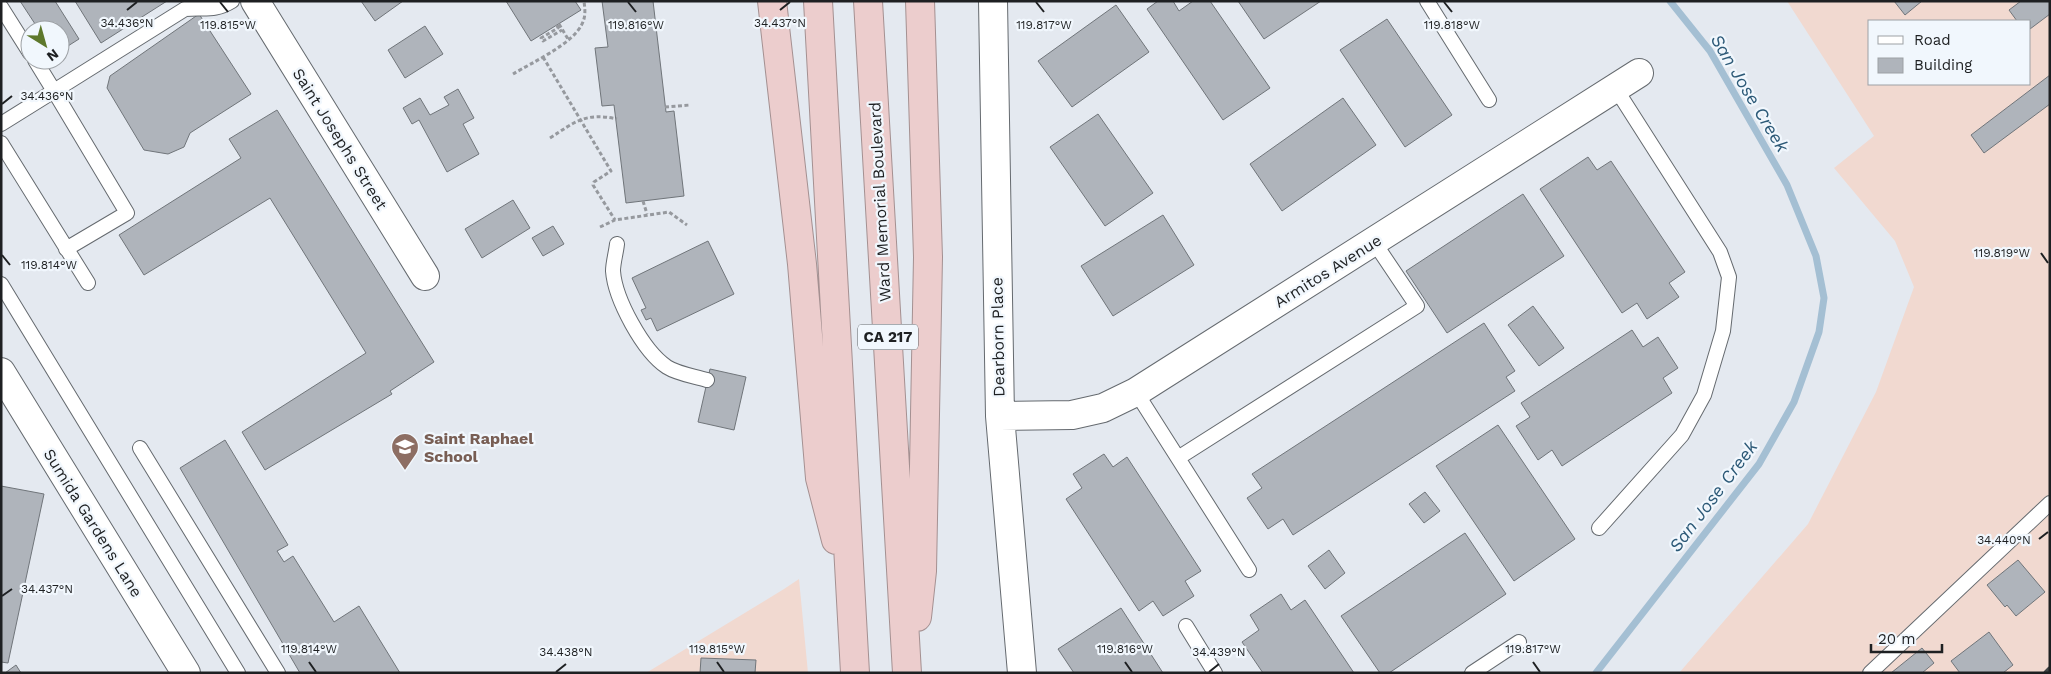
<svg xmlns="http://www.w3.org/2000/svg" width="2051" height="674" font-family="'Work Sans',sans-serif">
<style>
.industrial{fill:#f1d9d0;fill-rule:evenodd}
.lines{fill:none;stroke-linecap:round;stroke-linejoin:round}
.stream{stroke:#a4bfd3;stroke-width:7}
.building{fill:#afb4bb;stroke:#70757a}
.service-casing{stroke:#656a6f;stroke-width:16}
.minor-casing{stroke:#656a6f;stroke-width:30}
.motorway-casing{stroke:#a49091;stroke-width:30}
.path{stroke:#96999e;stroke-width:3;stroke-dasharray:4 2.5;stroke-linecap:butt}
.service{stroke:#fff;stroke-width:14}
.minor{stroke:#fff;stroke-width:28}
.motorway{stroke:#eccdcd;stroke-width:28}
.rail{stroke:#414446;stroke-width:4;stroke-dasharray:8 4;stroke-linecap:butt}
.ticks{fill:none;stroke:#1e2022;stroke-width:2}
.labels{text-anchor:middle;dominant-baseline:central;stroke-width:4.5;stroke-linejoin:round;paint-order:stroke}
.shield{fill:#f1f7fd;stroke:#5d6064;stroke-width:1}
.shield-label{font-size:15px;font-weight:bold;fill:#1e2022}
.street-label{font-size:16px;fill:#1e2022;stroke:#f1f7fd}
.education-label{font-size:16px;font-weight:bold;fill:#785e54;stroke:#f1f7fd;text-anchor:start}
.water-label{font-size:18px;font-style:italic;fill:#2c5977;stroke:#f1f7fd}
.ticks-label{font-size:12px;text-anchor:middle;fill:#1e2022;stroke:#f1f7fd;stroke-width:4.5;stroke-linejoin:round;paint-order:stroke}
</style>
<rect width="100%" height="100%" fill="#e4e9f0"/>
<path class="industrial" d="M1787 1H2050V673H1679L1808 524 1876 392 1914 287 1895 241 1834 168 1874 136ZM1870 21H2030V84H1870Z
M799 579 808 673H646L784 589Z"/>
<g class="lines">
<path class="stream" d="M1596 673 1759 464 1794 402 1819 332 1824 298 1816 256 1787 185 1710 51 1670 1"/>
</g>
<path class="building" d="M20 1H55L79 39 60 51V30H39Z
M75 1H167L101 43Z
M361 1H403L375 21Z
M506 1H575L581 10 531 41Z
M602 1H653L666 112 674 111 684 196 626 203 614 105 602 106 595 48 608 47Z
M1158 1H1173L1179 11 1193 1H1210L1270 88 1223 120 1147 9Z
M1238 1H1321L1264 39Z
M1894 1H1922L1905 15Z
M2021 1H2050V14L2030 29V21H2017L2009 10Z
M1116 5 1149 52 1072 107 1038 61Z
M199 14 251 94 190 133 184 147 168 154 144 150 107 88 110 76Z
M1387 19 1452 115 1405 147 1340 50Z
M425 26 443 54 405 78 388 50Z
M2050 75V104L1984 153 1971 135Z
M458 89 474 118 463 124 479 154 447 172 419 120 412 124 403 108 420 98 430 115 449 105 444 97Z
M1343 98 1376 145 1282 211 1250 164Z
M277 110 434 362 390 391 392 394 265 470 242 432 366 353 270 198 144 275 119 235 241 158 229 139Z
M1098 114 1153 193 1105 226 1050 147Z
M1588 157 1597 170 1611 161 1685 272 1669 283 1679 297 1647 319 1637 303 1622 313 1540 189Z
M1523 194 1564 256 1447 333 1406 271Z
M513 200 530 228 482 258 465 229Z
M1163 215 1194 265 1113 316 1081 266Z
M553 226 564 244 543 256 532 238Z
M708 241 734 294 657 331 651 318 646 320 641 310 646 308 632 278Z
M1533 306 1564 348 1539 366 1508 325Z
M1484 323 1515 371 1506 377 1515 391 1293 535 1283 519 1268 529 1247 498 1262 488 1252 474Z
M1632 330 1643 347 1658 337 1678 368 1663 378 1672 393 1562 466 1552 450 1538 460 1516 426 1530 417 1521 403Z
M710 369 746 377 734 430 698 422Z
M1498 425 1575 539 1514 581 1436 466Z
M225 440 288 545 277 551 284 562 293 556 334 622 359 606 400 673H300L180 468Z
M1104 454 1113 467 1127 457 1201 571 1185 581 1194 596 1163 616 1153 601 1139 611 1066 499 1082 488 1073 474Z
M1 486 44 494 8 663 1 662Z
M1425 492 1440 511 1424 523 1409 504Z
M1465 533 1506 594 1389 673H1380L1341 616Z
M1329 550 1345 573 1325 589 1308 566Z
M2018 560 2045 592 2016 616 2007 605 2005 607 1987 585Z
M1281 594 1291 610 1305 600 1354 673H1263L1242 642 1259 630 1250 615Z
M1121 608 1163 673H1074L1058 649Z
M1989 632 2013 665 2003 673H1960L1951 661Z
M1922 648 1934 663 1922 673H1891Z
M701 658 756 660 755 673H700Z
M16 665 21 673H5Z"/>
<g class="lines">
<defs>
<path id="service" d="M1427 1 1489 100
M1 7 30 53
M35 60 54 91 185 9C204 7 214 12 232 1
M1 124 54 91 127 213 66 249
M1 143 88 283
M617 244C616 253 613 263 613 271 615 299 643 351 667 367 678 374 694 376 707 380
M1 284 238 673
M1136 392 1249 570
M140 448 278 673
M1178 458 1417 306 1374 242
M1599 528 1682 435 1704 395 1723 331 1729 277 1720 252 1616 89
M1186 626 1215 673
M1472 673 1519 642
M1870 673 2050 503"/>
<path id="minor" d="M255 1 425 276
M993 1 1000 416 1022 673
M1 372 186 673
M1000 416 1072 415 1103 408 1136 392 1639 73"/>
<path id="motorway" d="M772 1 802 264 820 478 836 540
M818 1 855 673
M868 1 907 673
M917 617 922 571 928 257 920 1"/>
</defs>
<use href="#service" class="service-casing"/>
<use href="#minor" class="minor-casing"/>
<use href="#motorway" class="motorway-casing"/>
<path class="path" d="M559 24 568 39
M557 25 558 28 541 38 543 41 562 30
M543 57 611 171 594 182 593 185 615 220
M513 74C531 63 573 44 582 24 586 16 585 10 584 1
M665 107 690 105
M550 138C575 122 585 112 617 119
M643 201 647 214
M600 227 615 220 669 212 687 225"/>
<use href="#service" class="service"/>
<use href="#minor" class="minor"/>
<use href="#motorway" class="motorway"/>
<path class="rail" d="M2045 673 2050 668"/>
</g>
<path class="ticks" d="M220 2 228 12M628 2 636 12M1036 2 1044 12M1444 2 1452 12M127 10 137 2M780 10 790 2M2 104 12 96M2041 253 2048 263M2 255 10 265M2039 539 2048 532M2 596 12 589M309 662 316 672M717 662 724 672M1125 662 1132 672M1533 662 1540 672M556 672 566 664M1209 672 1219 664"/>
<defs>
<symbol id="school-pin" viewBox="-11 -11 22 30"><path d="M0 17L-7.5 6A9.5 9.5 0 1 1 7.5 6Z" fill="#8d6e63" stroke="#f1f7fd"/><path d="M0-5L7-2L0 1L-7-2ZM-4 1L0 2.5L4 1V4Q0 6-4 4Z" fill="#fff"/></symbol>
</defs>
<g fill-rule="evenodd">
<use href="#school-pin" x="389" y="431" width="32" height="43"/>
</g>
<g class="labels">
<rect class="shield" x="858" y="324.5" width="60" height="25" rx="4"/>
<g class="shield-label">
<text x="888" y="337">CA 217</text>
</g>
<g class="street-label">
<text transform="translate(340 139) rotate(58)">Saint Josephs Street</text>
<text transform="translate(880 202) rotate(-93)">Ward Memorial Boulevard</text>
<text transform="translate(1328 271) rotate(-32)">Armitos Avenue</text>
<text transform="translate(998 337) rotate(-91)">Dearborn Place</text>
<text transform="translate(93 523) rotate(58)">Sumida Gardens Lane</text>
</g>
<g class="education-label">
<text x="424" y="438">Saint Raphael<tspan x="424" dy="18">School</tspan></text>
</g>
<g class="water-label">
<text transform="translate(1750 93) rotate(59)">San Jose Creek</text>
<text transform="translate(1713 496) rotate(-53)">San Jose Creek</text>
</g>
</g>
<g class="ticks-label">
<text x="127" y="27">34.436°N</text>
<text x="780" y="27">34.437°N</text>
<text x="228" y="29">119.815°W</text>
<text x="636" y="29">119.816°W</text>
<text x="1044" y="29">119.817°W</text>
<text x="1452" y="29">119.818°W</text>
<text x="47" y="100">34.436°N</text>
<text x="2002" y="257">119.819°W</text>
<text x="49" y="269">119.814°W</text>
<text x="2004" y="544">34.440°N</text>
<text x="47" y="593">34.437°N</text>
<text x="309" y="653">119.814°W</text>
<text x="717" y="653">119.815°W</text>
<text x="1125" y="653">119.816°W</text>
<text x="1533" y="653">119.817°W</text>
<text x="566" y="656">34.438°N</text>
<text x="1219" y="656">34.439°N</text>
</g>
<rect width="2051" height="674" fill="none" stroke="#1e2022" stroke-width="5"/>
<rect x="1868" y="20" width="162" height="65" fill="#f1f7fd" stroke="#9da1a5"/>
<rect x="1878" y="36" width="25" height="8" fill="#ffffff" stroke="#9da1a5"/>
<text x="1914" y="45" font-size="15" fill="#1e2022">Road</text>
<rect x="1878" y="58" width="25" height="15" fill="#afb4bb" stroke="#9da1a5"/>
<text x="1914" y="70" font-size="15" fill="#1e2022">Building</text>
<g transform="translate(45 45) rotate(143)"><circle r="24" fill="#f1f7fd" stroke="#9da1a5"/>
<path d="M0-4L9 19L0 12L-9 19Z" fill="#5e782c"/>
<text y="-8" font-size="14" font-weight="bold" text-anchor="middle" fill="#1e2022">N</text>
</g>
<path d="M1871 644v8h71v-8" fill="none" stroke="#1e2022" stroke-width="2.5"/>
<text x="1878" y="644" font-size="15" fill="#1e2022" stroke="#f1f7fd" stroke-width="4" paint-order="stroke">20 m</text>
</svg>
